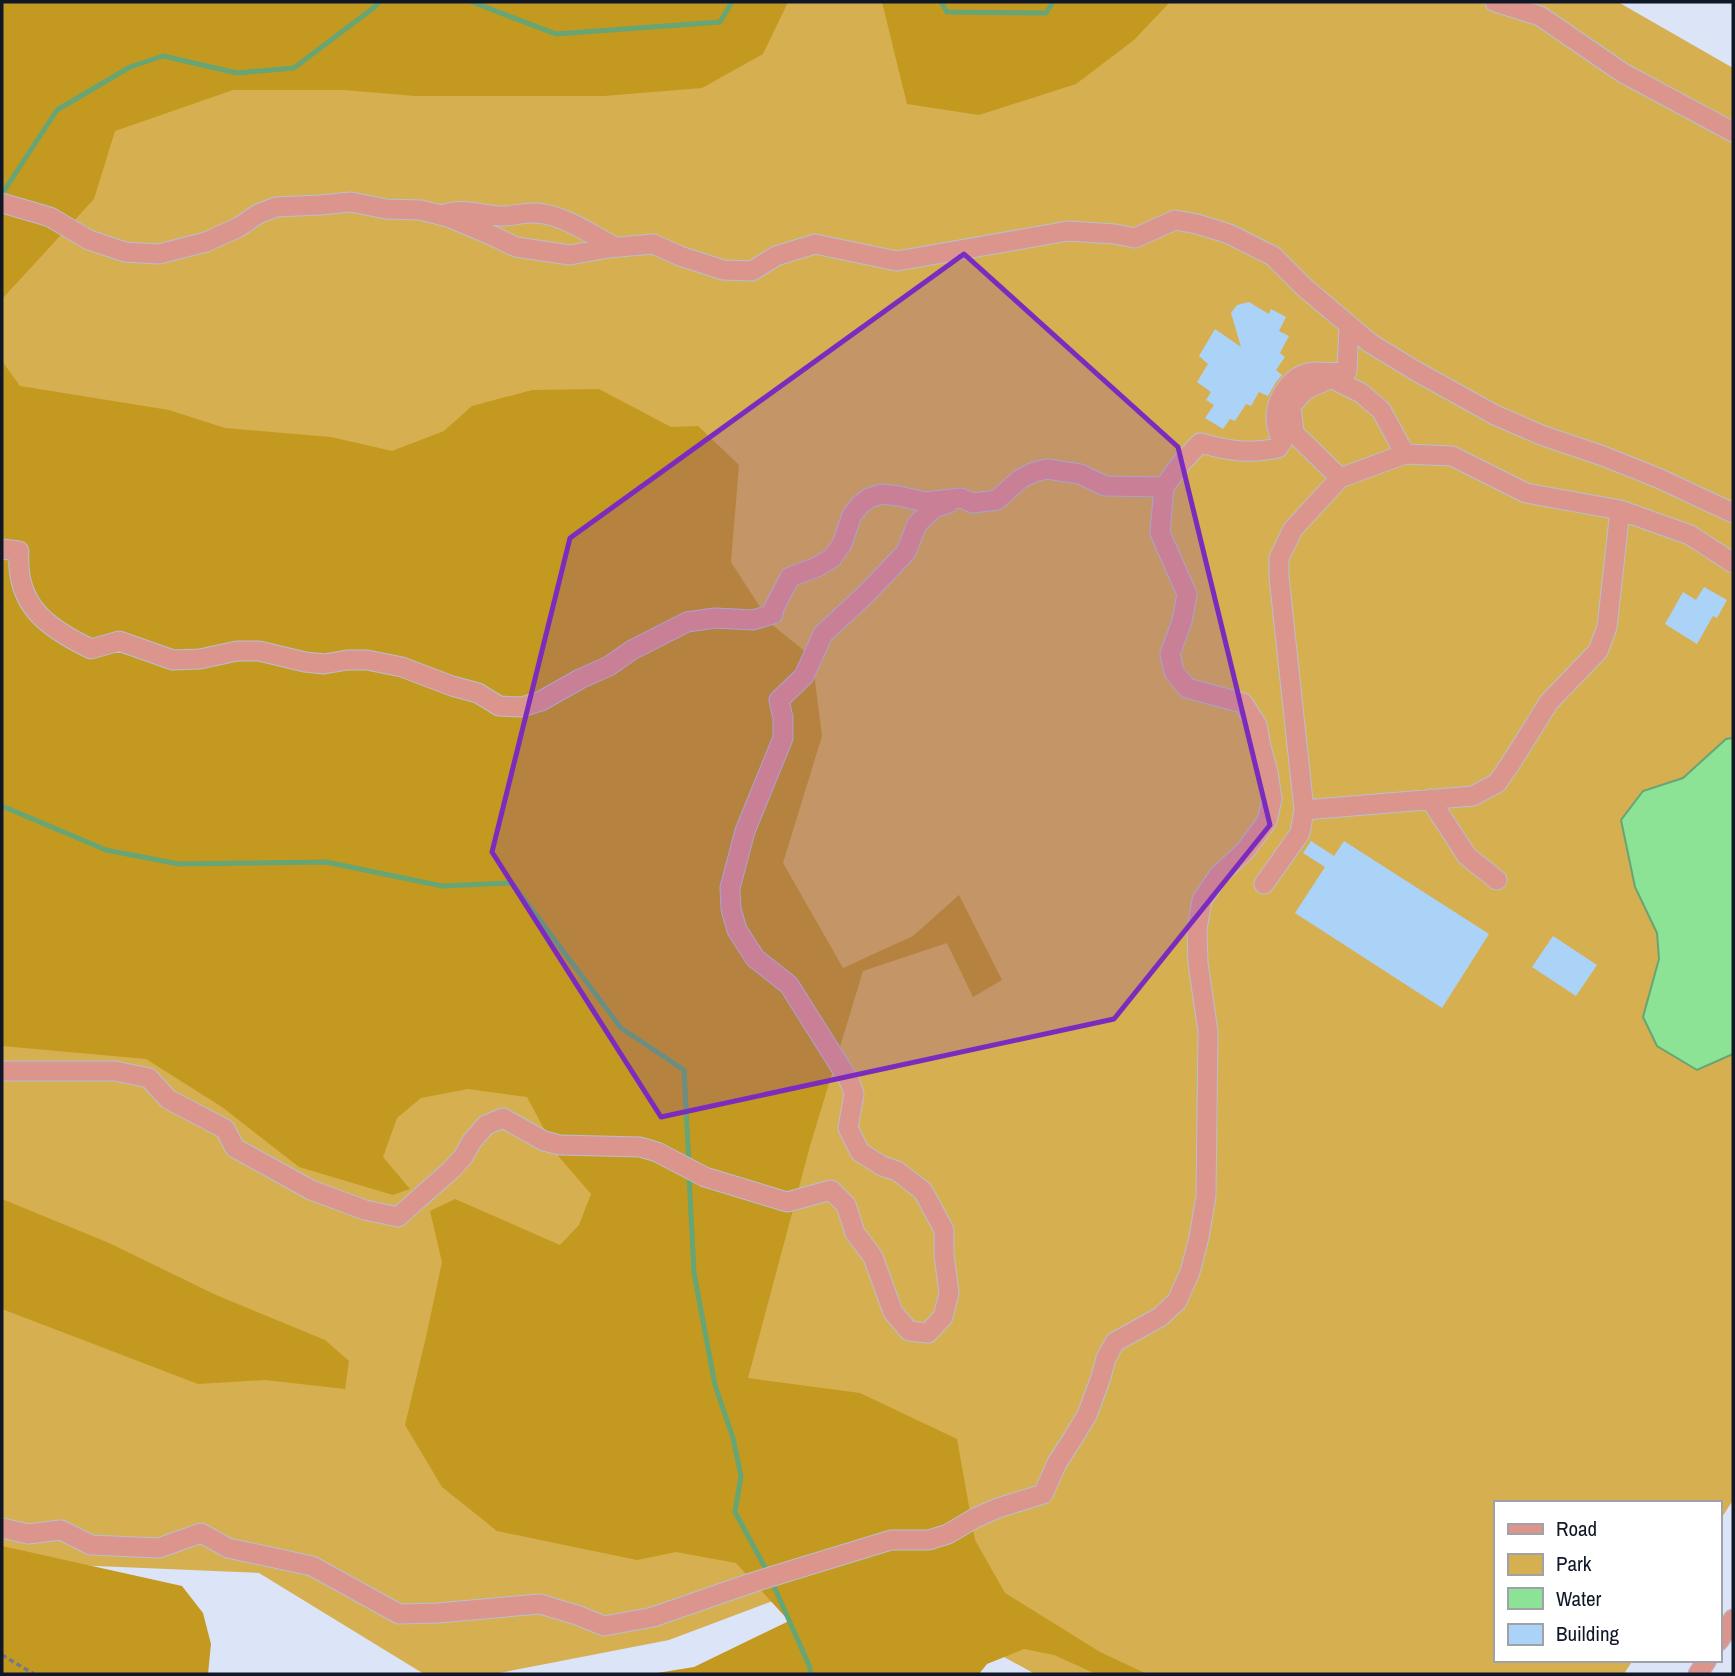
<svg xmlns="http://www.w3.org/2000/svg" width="1735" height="1676" font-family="'Archivo Narrow',sans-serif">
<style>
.green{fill:#d6af50}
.forest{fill:#c49920}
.water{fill:#8ce295;stroke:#67a574;stroke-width:2}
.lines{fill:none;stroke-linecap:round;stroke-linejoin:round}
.stream{stroke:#67a574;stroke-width:5}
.building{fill:#abd3f8}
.minor-casing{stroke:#b7bfd2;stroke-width:21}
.path{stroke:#72798b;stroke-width:3.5;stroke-dasharray:5 3.5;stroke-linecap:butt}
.minor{stroke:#dc958c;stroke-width:19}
.marked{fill:#7b2cbf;fill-opacity:0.2;stroke:#7b2cbf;stroke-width:5;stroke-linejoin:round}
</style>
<rect width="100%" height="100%" fill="#dce4f7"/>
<path class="green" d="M2 2H1618L1733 68V1500L1719 1522V1503H1495V1660H1633L1624 1674H1035L850 1572 669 1640 494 1674H424L259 1573 2 1562Z"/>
<path class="forest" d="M2 2H788L763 54 702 88 604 96H415L344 90H233L115 131 94 199 2 299Z
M882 2H1170L1134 40 1076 84 979 115 907 104Z
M2 361 20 386 169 410 225 428 331 437 392 451 444 431 472 406 532 390 599 389 671 427 698 426 739 465 731 562 771 624 812 657 822 736 783 863 843 968 913 936 959 895 1002 980 973 997 947 943 863 971 810 1146 748 1378 860 1393 957 1439 975 1540 1005 1593 1100 1652 1147 1674H1096L1054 1655 1024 1649 987 1664 979 1674H651L694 1667 789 1621 736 1563 676 1552 637 1560 497 1531 442 1487 405 1425 426 1337 442 1262 430 1211 455 1199 560 1245 579 1225 591 1194 559 1157 527 1097 468 1089 421 1098 397 1118 383 1157 410 1189 393 1195 299 1167 222 1107 146 1059 2 1046Z
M2 1199 109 1243 216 1295 325 1340 349 1361 345 1389 265 1380 198 1384 2 1309Z
M2 1546 182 1586 203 1613 211 1644 208 1674H2Z"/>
<path class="water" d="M1733 738V1054L1697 1070 1657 1046 1643 1017 1659 959 1657 933 1635 887 1621 820 1643 791 1683 778 1726 739Z"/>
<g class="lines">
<path class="stream" d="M472 2 556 34 720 22 732 2
M941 2 947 12 1046 13 1053 2
M2 194 57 110 130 67 163 56 237 73 294 68 376 6 379 2
M2 806 106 850 179 864 326 862 442 886 512 883 621 1028 684 1070 689 1165
M689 1174 694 1273 715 1385 733 1438 741 1476 735 1512 768 1573
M772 1582 809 1665 811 1674"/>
</g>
<path class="building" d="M1249 302 1269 314 1271 309 1286 317 1279 331 1289 336 1280 353 1285 357 1276 370 1282 375 1276 382 1268 396 1259 392 1251 406 1246 404 1235 421 1230 419 1223 429 1205 418 1214 405 1206 400 1211 392 1197 382 1208 364 1199 356 1215 329 1241 347 1231 313 1237 305Z
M1704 587 1727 600 1717 618 1713 616 1697 644 1665 624 1683 592 1696 600Z
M1311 841 1334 856 1344 841 1489 934 1442 1008 1295 913 1325 867 1303 853Z
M1553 936 1597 965 1576 996 1532 967Z"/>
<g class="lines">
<defs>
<path id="minor" d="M1495 2 1540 16 1623 73 1733 132
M2 203 50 217 89 240 125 252 159 254 206 242 239 227 258 214 276 207 320 205 351 202 386 209 421 210 448 217 491 235 516 247 570 255 608 248 653 244 680 256 723 270 752 271 776 256 815 244 897 261 1068 231 1115 234 1135 238 1175 220 1197 224 1229 234 1273 256 1304 287 1370 343 1414 370 1495 415 1541 435 1603 456 1658 478 1733 513
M444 214C464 208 478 214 498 216 511 217 523 212 536 213 565 215 590 234 615 247
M1340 478 1294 433 1291 406 1305 390 1331 378 1361 393 1381 410 1405 454
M1164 487 1183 461 1200 443C1230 451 1247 454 1278 448L1282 442C1280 435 1276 427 1276 420 1275 399 1291 374 1314 372 1325 372 1336 374 1347 371L1349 325
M1620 510 1690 535 1733 563
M2 549 19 551C15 605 47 628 91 649L119 641 173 660 200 659 237 651H259L305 662 324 664 347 660H367L402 667 452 686 478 693 499 706 522 707 541 701 580 679 609 666 632 650 687 622 715 618 753 620 773 614 774 608 790 577 817 567 832 558 842 544 852 515 861 504 869 498 881 494 899 496 925 502 961 498 973 503 997 500 1020 479 1034 472 1047 469 1080 474 1105 486 1164 487 1160 533 1187 594 1182 621 1170 654 1174 672 1187 688 1243 703 1257 725 1261 747 1268 772 1272 799 1267 821 1245 851 1219 875 1202 900 1197 929 1198 963 1208 1032 1206 1196 1199 1237 1190 1272 1177 1301 1160 1317 1115 1342 1106 1358 1101 1377 1087 1415 1073 1438 1057 1463 1043 1494 998 1508 975 1518 948 1534 929 1540H891L754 1582 653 1617 604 1626 577 1615 540 1604 438 1613 399 1614 312 1566 228 1548 201 1533 159 1548 91 1545 61 1530 28 1534 2 1528
M1430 799 1467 856 1497 880
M1264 884 1300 833 1304 810 1279 577V558L1293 529 1340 478 1405 454 1452 456 1526 493 1620 510 1607 627 1598 651 1549 702 1509 766 1497 783 1473 796 1304 810
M2 1071H115L149 1078 168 1099 225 1129 235 1148 311 1190 365 1210 398 1217 451 1170 463 1157 472 1141 486 1125 503 1118 544 1141 560 1145 640 1147 657 1152 705 1177 787 1202 831 1190 846 1205 855 1233 873 1257 893 1312 909 1331 928 1333 943 1317 949 1293 944 1255V1230L923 1191 897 1171 882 1166 860 1152 848 1128 854 1094 850 1082 789 985 755 958 737 930 731 909 730 888 745 831 783 738V718L779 700 804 676 823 634 867 593 906 552 917 524 934 508 949 503
M1719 1641 1733 1619
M1698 1674 1707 1660"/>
</defs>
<use href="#minor" class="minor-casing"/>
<path class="path" d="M2 1655 34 1674"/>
<use href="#minor" class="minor"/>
</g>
<path class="marked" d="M964 254 1178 447 1270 825 1114 1019 661 1117 492 852 570 538Z"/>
<rect width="1735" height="1676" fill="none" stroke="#101727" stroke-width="7"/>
<rect x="1494" y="1501" width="228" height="161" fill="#ffffff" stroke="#9fa2a9" stroke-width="2"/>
<rect x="1508" y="1524" width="35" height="10" fill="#dc958c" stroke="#9fa2a9" stroke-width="2"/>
<text x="1556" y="1536" font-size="21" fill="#101727">Road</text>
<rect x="1508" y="1554" width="35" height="21" fill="#d6af50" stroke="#9fa2a9" stroke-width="2"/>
<text x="1556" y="1571" font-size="21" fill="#101727">Park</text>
<rect x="1508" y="1588" width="35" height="21" fill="#8ce295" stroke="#9fa2a9" stroke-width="2"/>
<text x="1556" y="1606" font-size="21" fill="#101727">Water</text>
<rect x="1508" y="1624" width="35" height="21" fill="#abd3f8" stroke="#9fa2a9" stroke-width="2"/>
<text x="1556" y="1641" font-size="21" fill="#101727">Building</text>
</svg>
